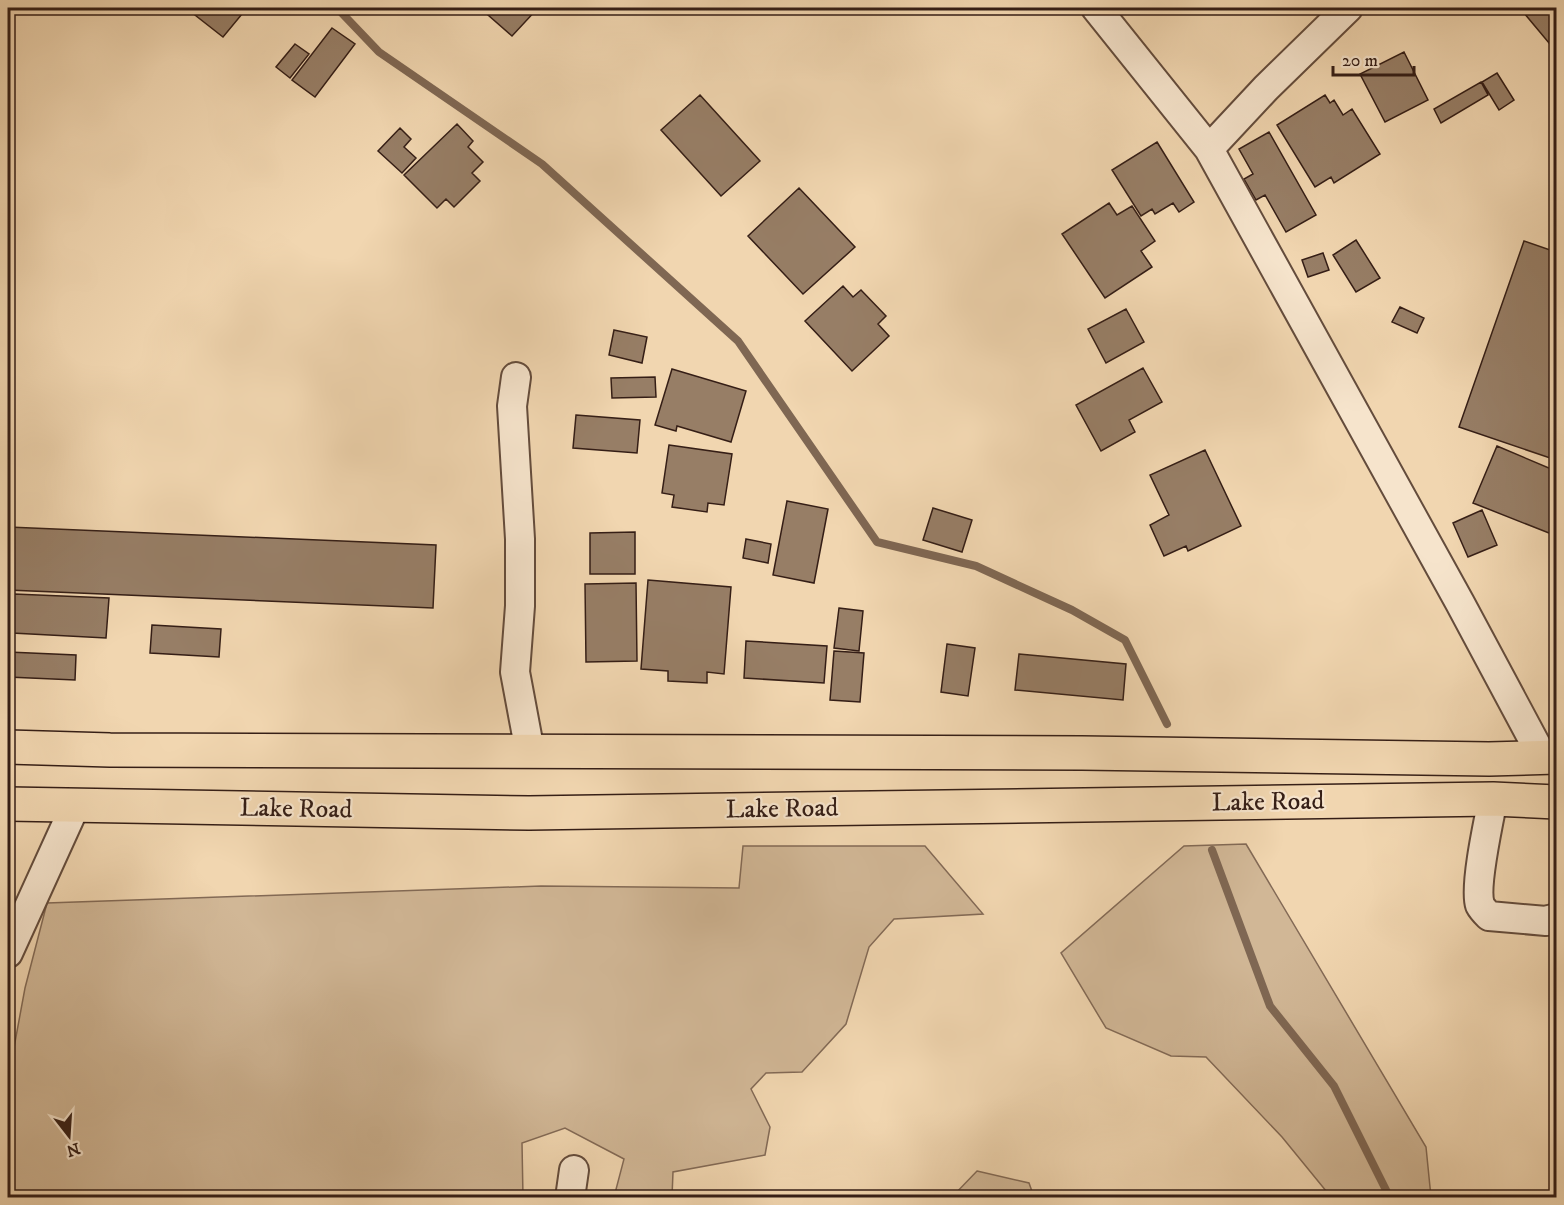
<svg xmlns="http://www.w3.org/2000/svg" width="1564" height="1205" font-family="'IM FELL DW Pica',serif">
<style>
.green{fill:#d1b796;stroke:#836a56;stroke-width:1.5}
.lines{fill:none;stroke-linecap:round;stroke-linejoin:round}
.stream{stroke:#7f6753;stroke-width:8}
.building{fill:#977e66;stroke:#351e16;stroke-width:1.5}
.minor-casing{stroke:#644c3c;stroke-width:32}
.major-casing{stroke:#351e16;stroke-width:36}
.minor{stroke:#f6e4cc;stroke-width:28}
.major{stroke:#f1d6b0;stroke-width:33}
.labels{text-anchor:middle;dominant-baseline:central;stroke-width:4.5;stroke-linejoin:round;paint-order:stroke}
.street-label{font-size:26px;fill:#351e16;stroke:#f6e4cc}
</style>
<rect width="100%" height="100%" fill="#f1d6b0"/>
<filter id="stains"><feTurbulence type="fractalNoise" baseFrequency=".00333" numOctaves="4"/><feColorMatrix values="0 0 0 0 .2 0 0 0 0 .09 0 0 0 0 .02 0 0 0 .5 -.17"/></filter>
<radialGradient id="worn" r=".72"><stop offset=".6" stop-color="#630" stop-opacity="0"/><stop offset="1" stop-color="#630" stop-opacity=".3"/></radialGradient>
<path class="green" d="M1246 844 1426 1147 1431 1197H1331L1282 1137 1206 1057 1171 1056 1106 1028 1061 953 1184 846Z
M743 846H925L983 914 894 919 869 947 846 1024 802 1072 766 1073 751 1089 770 1127 765 1155 673 1172 672 1197H614L624 1159 565 1128 522 1143 523 1197H8V1080L25 988 47 903 541 886 739 888Z
M977 1171 1029 1183 1034 1197H952Z"/>
<g class="lines">
<path class="stream" d="M337 8 379 52 542 164 738 341 877 542 976 566 1072 610 1125 640 1167 724
M1212 850 1270 1006 1334 1086 1390 1198"/>
</g>
<path class="building" d="M186 8H247L223 37Z
M480 8H538L512 36Z
M1531 8H1556V37L1549 43 1524 13Z
M332 28 355 44 315 97 292 80Z
M295 44 309 54 290 78 276 67Z
M1404 52 1428 100 1385 122 1360 74Z
M1497 73 1514 100 1499 110 1482 82Z
M1481 82 1488 95 1441 123 1434 109Z
M700 95 760 161 721 196 661 130Z
M1325 95 1330 103 1334 100 1343 115 1352 109 1380 154 1334 183 1331 177 1315 187 1277 125Z
M457 124 473 141 468 147 483 162 472 173 480 181 454 207 446 199 437 208 404 175Z
M400 128 411 139 404 147 416 158 402 173 378 151Z
M1269 132 1316 215 1286 232 1265 195 1256 200 1244 179 1253 174 1239 149Z
M1157 142 1194 202 1179 212 1173 203 1155 214 1152 209 1141 216 1112 170Z
M799 188 855 247 803 294 748 236Z
M1109 203 1117 215 1132 206 1155 241 1141 251 1152 267 1105 298 1062 234Z
M1356 240 1380 278 1356 292 1333 255Z
M1524 241 1556 252V460L1459 427Z
M1323 253 1329 270 1308 277 1302 260Z
M843 286 853 297 861 290 886 316 878 324 889 336 852 371 805 321Z
M1400 307 1424 318 1417 333 1392 322Z
M1126 309 1144 342 1106 363 1088 329Z
M614 330 647 337 642 363 609 355Z
M1143 368 1162 402 1129 420 1135 432 1101 451 1076 405Z
M672 369 746 391 731 442 677 426 676 431 655 425Z
M655 377 656 397 612 398 611 378Z
M576 415 640 420 637 453 573 448Z
M669 445 732 454 724 505 708 503 707 512 672 507 674 495 662 493Z
M1497 446 1556 471V528L1554 535 1473 503Z
M1205 450 1241 526 1188 551 1186 546 1164 556 1150 525 1169 515 1150 475Z
M787 501 828 509 814 583 773 575Z
M933 508 972 520 962 552 923 540Z
M1482 510 1497 545 1468 557 1453 523Z
M8 527 436 545 433 608 8 590Z
M635 532V574H590V533Z
M746 539 771 544 768 563 743 558Z
M648 580 731 587 724 674 707 672V683L668 681V671L641 669Z
M636 583 637 661 586 662 585 584Z
M14 594 109 598 106 638 12 633Z
M839 608 863 611 859 651 834 648Z
M152 625 221 629 219 657 150 653Z
M746 641 827 646 824 683 744 678Z
M947 644 975 648 968 696 941 692Z
M834 651 864 653 860 702 830 700Z
M8 652 76 655 75 680 8 677Z
M1019 654 1126 664 1123 700 1015 690Z"/>
<g class="lines">
<defs>
<path id="minor" d="M1096 8 1209 149 1460 603 1543 758
M1209 149 1266 88 1348 8
M516 377 512 406 520 539V606L515 672 530 752
M1493 799C1489 819 1474 887 1480 905 1482 909 1486 913 1489 916L1546 921 1556 918
M8 953 75 806
M570 1198 574 1170"/>
<path id="major" d="M8 747 110 750 1082 753 1489 759 1556 757
M8 804 529 813 1493 799 1556 802"/>
</defs>
<use href="#minor" class="minor-casing"/>
<use href="#major" class="major-casing"/>
<use href="#minor" class="minor"/>
<use href="#major" class="major"/>
</g>
<g class="labels">
<g class="street-label">
<text transform="translate(1268 802) rotate(-1)">Lake Road</text>
<text transform="translate(296 809) rotate(1)">Lake Road</text>
<text transform="translate(782 809) rotate(-1)">Lake Road</text>
</g>
</g>
<rect width="1564" height="1205" fill="none" stroke="#f1d6b0" stroke-width="30"/>
<rect x="9" y="9" width="1546" height="1187" fill="none" stroke="#351e16" stroke-width="3"/>
<rect x="15" y="15" width="1534" height="1175" fill="none" stroke="#351e16" stroke-width="1.5"/>
<g transform="translate(69 1136) rotate(163)" stroke="#f6e4cc" stroke-width="4.5" paint-order="stroke">
<path d="M0-4.5L10 22L0 15L-10 22Z" fill="#351e16"/>
<text y="-9" font-size="16" font-weight="bold" text-anchor="middle" fill="#351e16">N</text>
</g>
<path d="M1333 66v9h81v-9" fill="none" stroke="#351e16" stroke-width="3"/>
<text x="1342" y="66" font-size="18" fill="#351e16" stroke="#f6e4cc" stroke-width="4.5" paint-order="stroke">20 m</text>
<rect width="100%" height="100%" filter="url(#stains)"/>
<rect width="100%" height="100%" fill="url(#worn)"/>
</svg>
